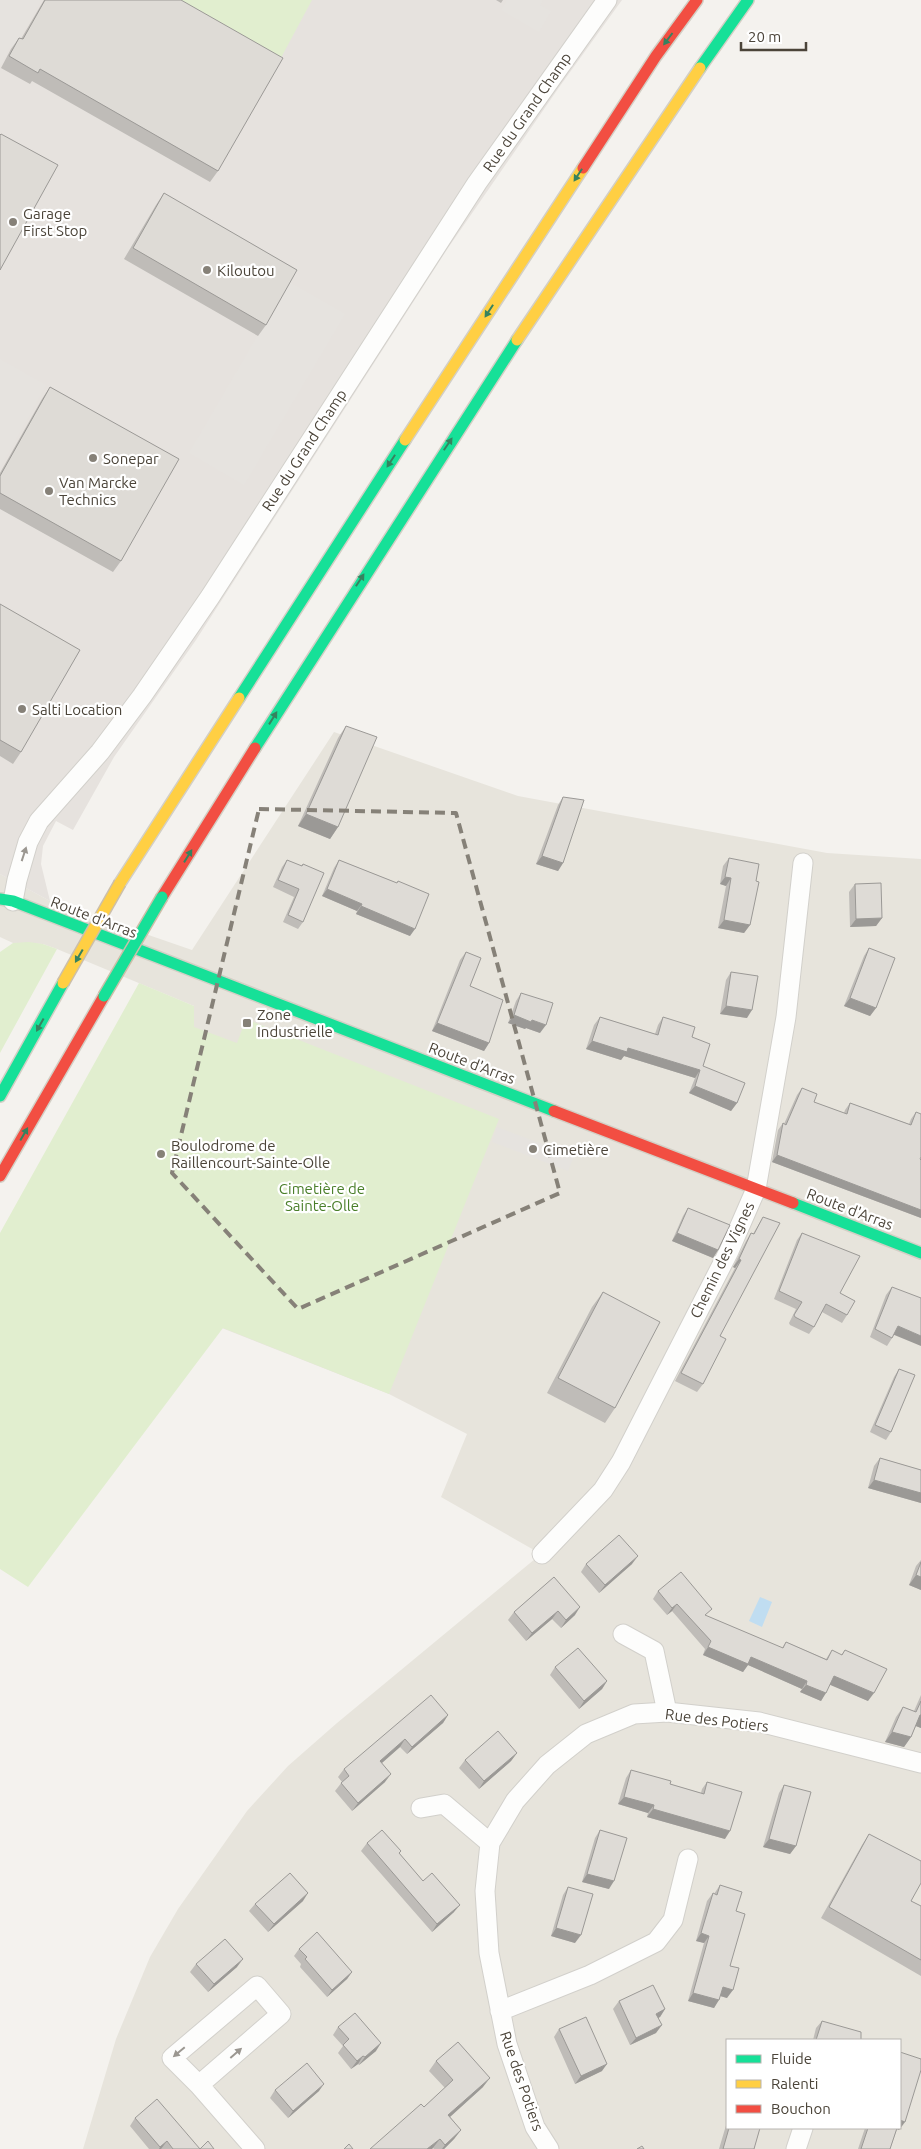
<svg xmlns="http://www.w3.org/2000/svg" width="921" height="2149" font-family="Ubuntu,sans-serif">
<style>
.residential{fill:#e7e4dc;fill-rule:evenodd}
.industrial{fill:#e6e2de}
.green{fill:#e1eecf}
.parking{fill:#e6e3df}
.water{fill:#c0ddf1}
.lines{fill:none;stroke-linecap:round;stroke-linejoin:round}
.street-casing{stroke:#d2d0cb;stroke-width:21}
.fast-casing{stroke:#d3cfc5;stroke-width:14}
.slow-casing{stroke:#d3cfc5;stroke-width:14}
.jam-casing{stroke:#d3cfc5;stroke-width:14}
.street{stroke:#fdfdfc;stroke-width:19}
.fast{stroke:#16e098;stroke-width:11}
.slow{stroke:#ffcf43;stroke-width:11}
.jam{stroke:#f24e42;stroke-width:11}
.fast-bridge-casing{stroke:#ccbfa9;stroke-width:14;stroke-linecap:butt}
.slow-bridge-casing{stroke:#ccbfa9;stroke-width:14;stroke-linecap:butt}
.fast-bridge{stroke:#16e098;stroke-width:11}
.slow-bridge{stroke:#ffcf43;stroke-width:11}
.wall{fill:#bfbcb8}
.shaded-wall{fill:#9b9996}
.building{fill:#dedbd6;stroke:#9b9996}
.oneway{fill:#36825f}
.oneway2{fill:#9b9791}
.marked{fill:none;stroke:#868178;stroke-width:4;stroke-dasharray:10 6;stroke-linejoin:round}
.poi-dot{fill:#868178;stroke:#fff;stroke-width:2}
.labels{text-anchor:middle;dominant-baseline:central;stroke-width:4.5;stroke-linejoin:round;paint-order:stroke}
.street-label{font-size:15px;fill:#4b4439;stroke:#fff}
.poi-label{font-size:15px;fill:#4b4439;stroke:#fff;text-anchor:start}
.park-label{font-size:15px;fill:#4a7f2a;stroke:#fff}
</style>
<rect width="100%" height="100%" fill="#f4f2ee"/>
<path class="residential" d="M334 732 518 796 827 853 921 859V2149H83L116 2039 150 1957 178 1909 247 1811 288 1766 337 1723 541 1554 441 1497 467 1434 389 1394 136 1294 194 1027V1006L57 949 43 944 13 943 0 937V874L50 901 192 950ZM727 2040H900V2128H727Z"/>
<path class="industrial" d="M0 0H622L560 86 448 248 196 640 114 757 73 830 56 821 43 846 41 864 50 901 0 874Z"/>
<path class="green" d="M153 0H312L275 69Z
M29 942 43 944 57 949 0 1053V952L13 943Z
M139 983 194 1006V1027L237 1043 246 1019 499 1119 389 1394 223 1328 28 1587 0 1569V1233Z"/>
<path class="parking" d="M0 0H41L15 48 11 46 0 66Z
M507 0H543L540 5 551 11 539 32 501 10Z
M289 282 345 314 244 485 189 453Z
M0 359 46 385 0 468Z
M497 1127 574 1156 568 1171 492 1142Z"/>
<path class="water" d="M760 1597 772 1602 762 1627 749 1621Z"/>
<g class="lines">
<defs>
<path id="street" d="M13 901 17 880 28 842 39 821 100 752 142 696 210 597 477 183 607 0
M542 1554 603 1490 621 1462 729 1251 756 1189 786 1017 803 863
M623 1634 654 1651 667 1712
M421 1808 444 1804 490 1843
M500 2011 590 1975 656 1942 673 1920 688 1859
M199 2085 281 2014 257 1986 172 2058 199 2085 255 2149
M549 2149 535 2127 507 2044 489 1953 485 1891 490 1843 515 1801 547 1765 586 1734 634 1714 667 1712 759 1722 921 1763
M796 2149 803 2128"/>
<path id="fast" d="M700 68 748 0
M239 698 405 440
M255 748 517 340
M0 899 13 901 554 1111
M0 1096 63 983
M793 1203 921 1253"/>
<path id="slow" d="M517 340 700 68
M405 440 583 168
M120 883 239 698"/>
<path id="jam" d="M583 168 656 56 697 0
M162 897 255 748
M554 1111 793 1203
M0 1176 104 996"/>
</defs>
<use href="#street" class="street-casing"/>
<use href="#fast" class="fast-casing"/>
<use href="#slow" class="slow-casing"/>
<use href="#jam" class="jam-casing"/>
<use href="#street" class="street"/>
<use href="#fast" class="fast"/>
<use href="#slow" class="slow"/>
<use href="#jam" class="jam"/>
<defs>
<path id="fast-bridge" d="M104 996 162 897"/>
<path id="slow-bridge" d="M63 983 120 883"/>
</defs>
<use href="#fast-bridge" class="fast-bridge-casing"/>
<use href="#slow-bridge" class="slow-bridge-casing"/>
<use href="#fast-bridge" class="fast-bridge"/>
<use href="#slow-bridge" class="slow-bridge"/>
</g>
<path class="wall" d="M44 0H181L218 171 210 182 32 81 30 84 1 68 11 49 19 38 21 39Z
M496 0H503L501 3Z
M164 193 266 325 258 336 124 259 156 205Z
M50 387 121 561 113 572 0 509V473L42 399Z
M0 604 21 752 13 764 0 756Z
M346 726 338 827 330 839 298 826 338 738Z
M563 797V863L558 871 536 864 558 805Z
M729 858 756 881 750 925 744 933 718 928 726 886 720 884 723 866Z
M287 860 301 866 303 864V922L298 929 283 922 294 897 273 887 282 867Z
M339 860 397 883 398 881 410 936 356 914 357 911 322 896 334 868Z
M855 884 882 918 876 926 850 927 849 892Z
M869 948 876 1008 870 1016 844 1006 864 956Z
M466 952 470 986 489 1043 484 1051 432 1031 460 960Z
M731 972 747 1018 720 1014 726 980Z
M521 993 540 1033 526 1028 525 1029 508 1023 516 1001Z
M600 1017 655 1034 658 1025 663 1017 692 1037 703 1066 737 1103 731 1111 689 1093 695 1078 624 1056 621 1060 586 1049 594 1025Z
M802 1088 814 1102 844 1113 845 1110 850 1103 909 1124 911 1119 916 1112 920 1159 921 1160V1218L772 1162 778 1130 783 1123 784 1124 797 1095Z
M688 1208 718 1250 713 1258 672 1241 683 1216Z
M763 1217 703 1384 697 1392 675 1381 735 1268 733 1267 746 1241 751 1233 753 1234Z
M802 1233 840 1293 847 1315 842 1323 822 1312 814 1327 809 1334 790 1325 789 1323 796 1309 774 1299 797 1240Z
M892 1287 894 1335 887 1346 870 1337 886 1295Z
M603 1292 615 1408 605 1423 547 1393 592 1307Z
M899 1369 891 1432 886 1440 870 1432 894 1377Z
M880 1458 921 1470V1503L868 1488 874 1466Z
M921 1560V1590L909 1585 916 1566Z
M586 1564H632L599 1593 581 1572Z
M554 1577 575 1615 561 1628 552 1619 526 1641 508 1620 514 1612Z
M658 1591 707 1616 782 1648 786 1642 826 1659 832 1650 841 1655 845 1650 868 1701 830 1684 821 1701 800 1692 802 1689 748 1665 743 1672 703 1655 705 1649 672 1611 667 1615 653 1599Z
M555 1667 607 1681 602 1689 579 1709 550 1675Z
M921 1695V1728L916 1726 911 1737 904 1747 885 1742 896 1717 903 1707 914 1711Z
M448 1715 443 1723 407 1754 400 1747 382 1763 385 1782 352 1811 335 1791 342 1782 338 1777 344 1769Z
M517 1753 511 1761 479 1789 459 1768 465 1760Z
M631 1770 670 1784 701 1793 702 1789 707 1782 725 1839 647 1817 648 1813 618 1804 626 1778Z
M784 1785 796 1846 790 1854 763 1847 779 1793Z
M600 1830 609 1889 582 1882 595 1838Z
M869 1834 911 1901 921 1906V1976L821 1918 862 1845Z
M367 1843 401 1851 399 1854 423 1881 454 1912 432 1932 361 1851Z
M720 1885 736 1911 727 1998 720 1996 714 2008 688 2001 704 1943 696 1941 707 1901 713 1893 714 1894Z
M568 1887 575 1943 551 1936 563 1895Z
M303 1901 268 1932 249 1911 255 1904Z
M299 1949 352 1972 347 1979 327 1997 300 1967 301 1964 294 1956Z
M196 1964 237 1967 208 1992 190 1972Z
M619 2001 665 2009 660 2017 658 2018 656 2033 630 2045 613 2009Z
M822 2021 861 2040H813L816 2028Z
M338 2027 376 2051 359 2065 358 2064 351 2069 338 2053 343 2046 333 2035Z
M559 2029 602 2071 575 2084 554 2037Z
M436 2061 483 2087 450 2117 461 2130 454 2139 444 2149H434L433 2148 432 2149H370L424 2107 445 2088 429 2071Z
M275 2090 319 2091 288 2118 270 2098Z
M135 2118 200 2149H214H149L130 2126Z
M727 2122V2128H760L754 2149H719Z
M905 2122 899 2130 897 2129 890 2149H858L865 2128H900Z"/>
<path class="shaded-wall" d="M306 814 338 827 330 839 298 826Z
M542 856 563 863 558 871 536 864Z
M725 877 731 878 726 886 720 884Z
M327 889 362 904 357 911 322 896Z
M361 906 415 929 410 936 356 914Z
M882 918 876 926 850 927 856 919Z
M724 920 750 925 744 933 718 928Z
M850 998 876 1008 870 1016 844 1006Z
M726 1006 752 1010 747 1018 720 1014Z
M514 1015 532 1020 546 1025 540 1033 526 1028 525 1029 508 1023Z
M437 1023 489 1043 484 1051 432 1031Z
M592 1041 628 1048 700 1070 695 1078 624 1056 621 1060 586 1049Z
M695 1086 737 1103 731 1111 689 1093Z
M777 1155 921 1210V1218L772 1162Z
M677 1233 718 1250 713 1258 672 1241Z
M739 1259 741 1260 735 1268 733 1267Z
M898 1326 921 1336V1346L892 1334Z
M874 1480 921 1493V1503L868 1488Z
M638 1556 632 1564 599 1593 605 1585Z
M916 1575 921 1577V1590L909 1585Z
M677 1604 672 1611 667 1615 672 1608Z
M580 1607 575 1615 561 1628 566 1620Z
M558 1611 552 1619 526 1641 532 1633Z
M708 1647 751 1657 807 1681 802 1689 748 1665 743 1672 703 1655Z
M834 1676 874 1693 868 1701 828 1684Z
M607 1681 602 1689 579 1709 584 1701Z
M806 1685 826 1693 821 1701 800 1692Z
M448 1715 443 1723 407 1754 412 1747Z
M920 1715H921V1728L913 1725Z
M892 1732 911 1737 904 1747 885 1742Z
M405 1739 400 1747 375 1769 380 1761Z
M517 1753 511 1761 479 1789 484 1781Z
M391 1774 385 1782 352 1811 358 1803Z
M624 1797 654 1805 648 1813 618 1804Z
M653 1809 730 1831 725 1839 647 1817Z
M769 1839 796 1846 790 1854 763 1847Z
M587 1874 614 1881 609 1889 582 1882Z
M308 1893 303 1901 268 1932 274 1924Z
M460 1905 454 1912 432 1932 437 1924Z
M556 1928 581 1935 575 1943 551 1936Z
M701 1933 709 1936 704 1943 696 1941Z
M243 1959 237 1967 208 1992 214 1984Z
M352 1972 347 1979 327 1997 332 1990Z
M723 1987 733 1990 727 1998 717 1995Z
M693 1993 719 2000 714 2008 688 2001Z
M665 2009 660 2017 651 2022 656 2014Z
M662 2025 656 2033 630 2045 636 2038Z
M381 2043 376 2051 359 2065 365 2057Z
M363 2056 358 2064 351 2069 357 2061Z
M607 2064 602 2071 575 2084 581 2076Z
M490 2078 483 2087 441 2125 448 2115Z
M324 2084 319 2091 288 2118 293 2111Z
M900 2120 905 2122 899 2130 894 2128H900Z
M461 2130 454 2139 444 2149H442L445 2145Z
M440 2139 432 2149H427Z
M167 2141 161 2149H159L160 2147Z"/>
<path class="building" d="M45 0H181L283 58 218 171 40 69 38 73 9 56 19 38 23 39Z
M1 134 58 165 0 270V135Z
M164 193 297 270 266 325 133 248Z
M50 387 179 459 121 561 0 493V476Z
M0 604 80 650 21 752 0 740Z
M346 726 377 737 338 827 306 814Z
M563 797 584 800 563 863 542 856Z
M729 858 759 864 756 881 759 882 750 925 724 920 731 878 725 877Z
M287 860 302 866 303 864 324 873 303 922 288 915 299 889 278 880Z
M339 860 397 883 398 881 429 894 415 929 361 906 362 904 327 889Z
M881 883 882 918 856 919 855 884Z
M869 948 895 958 876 1008 850 998Z
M466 952 481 958 470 986 503 1000 489 1043 437 1023Z
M731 972 758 976 752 1010 726 1006Z
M521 993 553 1003 546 1025 532 1020 531 1022 514 1015Z
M600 1017 658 1035 663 1017 695 1027 692 1037 710 1044 703 1066 745 1083 737 1103 695 1086 700 1070 628 1048 627 1052 592 1041Z
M802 1088 817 1094 814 1102 847 1114 850 1103 911 1125 916 1112 921 1114V1157L920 1159 921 1160V1210L777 1155 783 1123 786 1125Z
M688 1208 730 1225 718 1250 677 1233Z
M763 1217 780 1223 720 1336 726 1339 703 1384 681 1373 741 1260 739 1259 751 1233 754 1234Z
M802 1233 860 1256 840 1293 855 1301 847 1315 826 1304 814 1327 795 1317 794 1315 802 1302 779 1291Z
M892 1287 921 1298V1336L898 1326 892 1338 875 1329Z
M603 1292 660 1322 615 1408 558 1378Z
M899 1369 915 1375 891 1432 875 1425Z
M880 1458 921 1470V1493L874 1480Z
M619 1535 638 1556 605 1585 586 1564Z
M921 1562V1577L916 1575Z
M681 1572 712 1609 705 1615 783 1648 786 1642 827 1660 832 1650 842 1655 845 1650 887 1669 874 1693 834 1676 826 1693 806 1685 807 1681 751 1657 748 1664 708 1647 711 1641 677 1604 672 1608 658 1591Z
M554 1577 580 1607 566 1620 558 1611 532 1633 514 1612Z
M578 1648 607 1681 584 1701 555 1667Z
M431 1695 448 1715 412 1747 405 1739 380 1761 391 1774 358 1803 341 1783 349 1776 344 1769Z
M921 1701V1715H920L911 1737 892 1732 903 1707 916 1712Z
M498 1731 517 1753 484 1781 465 1760Z
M631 1770 671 1781 670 1784 704 1794 707 1782 742 1792 730 1831 653 1809 654 1805 624 1797Z
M784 1785 811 1792 796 1846 769 1839Z
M382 1830 401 1851 399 1853 423 1881 432 1873 460 1905 437 1924 367 1843Z
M600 1830 627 1838 614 1881 587 1874Z
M869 1834 921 1861V1883L911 1901 921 1906V1960L829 1907Z
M290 1873 308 1893 274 1924 255 1904Z
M720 1885 742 1892 736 1911 745 1914 730 1966 739 1968 733 1990 723 1987 719 2000 693 1993 709 1936 701 1933 713 1893 717 1895Z
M568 1887 593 1894 581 1935 556 1928Z
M317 1932 352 1972 332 1990 305 1959 307 1957 299 1949Z
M225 1939 243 1959 214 1984 196 1964Z
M653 1985 665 2009 656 2014 662 2025 636 2038 619 2001Z
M355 2013 381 2043 365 2057 363 2056 357 2061 343 2045 349 2039 338 2027Z
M586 2017 607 2064 581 2076 559 2029Z
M822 2021 861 2032V2040H816Z
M458 2042 490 2078 448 2115 461 2130 445 2145 440 2139 427 2149H370L421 2104 424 2107 453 2080 436 2061Z
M900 2052 921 2059V2070L905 2122 900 2120Z
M307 2063 324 2084 293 2111 275 2090Z
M157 2099 200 2149 208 2141 214 2149H173L167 2141 160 2147 135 2118Z
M729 2128H760L754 2149H723Z
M868 2128H897L890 2149H861Z
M349 2144 353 2149H344Z
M642 2146 644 2149H637Z"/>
<defs><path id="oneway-solid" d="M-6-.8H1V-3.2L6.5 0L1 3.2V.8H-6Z" transform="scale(1.25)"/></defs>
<g class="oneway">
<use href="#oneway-solid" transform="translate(668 39) rotate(127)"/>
<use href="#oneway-solid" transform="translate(578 175) rotate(123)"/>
<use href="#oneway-solid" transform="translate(489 311) rotate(123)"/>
<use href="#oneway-solid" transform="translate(448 444) rotate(-56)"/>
<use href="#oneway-solid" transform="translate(391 461) rotate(123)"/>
<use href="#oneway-solid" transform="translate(360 580) rotate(-57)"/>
<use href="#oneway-solid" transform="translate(273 718) rotate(-58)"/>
<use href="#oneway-solid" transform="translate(188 856) rotate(-58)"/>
<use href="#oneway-solid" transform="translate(79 956) rotate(120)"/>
<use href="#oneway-solid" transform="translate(40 1025) rotate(119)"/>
<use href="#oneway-solid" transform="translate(24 1134) rotate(-60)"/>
</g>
<g class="oneway2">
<use href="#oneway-solid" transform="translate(24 854) rotate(-72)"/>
<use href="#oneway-solid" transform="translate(179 2052) rotate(140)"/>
<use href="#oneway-solid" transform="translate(236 2053) rotate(-41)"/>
</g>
<path class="marked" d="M259 809 456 813 560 1193 298 1309 172 1173Z"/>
<g class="poi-dot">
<circle cx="13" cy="222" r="5"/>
<circle cx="207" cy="270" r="5"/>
<circle cx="93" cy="458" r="5"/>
<circle cx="49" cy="491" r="5"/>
<circle cx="22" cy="709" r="5"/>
<rect x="242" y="1018" width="10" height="10" rx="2.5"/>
<circle cx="533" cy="1149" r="5"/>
<circle cx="161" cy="1154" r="5"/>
</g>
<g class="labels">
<g class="street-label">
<text transform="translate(527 112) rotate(-55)">Rue du Grand Champ</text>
<text transform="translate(304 450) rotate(-57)">Rue du Grand Champ</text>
<text transform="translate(94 917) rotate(21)">Route d'Arras</text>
<text transform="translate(472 1063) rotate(21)">Route d'Arras</text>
<text transform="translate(850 1209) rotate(21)">Route d'Arras</text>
<text transform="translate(722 1260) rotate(-64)">Chemin des Vignes</text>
<text transform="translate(717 1720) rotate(7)">Rue des Potiers</text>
<text transform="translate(522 2081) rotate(71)">Rue des Potiers</text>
</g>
<g class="poi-label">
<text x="23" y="213">Garage<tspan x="23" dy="17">First Stop</tspan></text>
<text x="217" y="270">Kiloutou</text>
<text x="103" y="458">Sonepar</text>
<text x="59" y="482">Van Marcke<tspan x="59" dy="17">Technics</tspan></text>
<text x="32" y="709">Salti Location</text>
<text x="257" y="1014">Zone<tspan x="257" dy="17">Industrielle</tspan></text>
<text x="171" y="1145">Boulodrome de<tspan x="171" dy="17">Raillencourt-Sainte-Olle</tspan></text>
<text x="543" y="1149">Cimetière</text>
</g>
<g class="park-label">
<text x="322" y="1188">Cimetière de<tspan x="322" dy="17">Sainte-Olle</tspan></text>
</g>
</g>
<rect x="726" y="2039" width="175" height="90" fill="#ffffff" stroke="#b7b4b0"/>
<rect x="736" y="2055" width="25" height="8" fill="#16e098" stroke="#b7b4b0"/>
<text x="771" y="2064" font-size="15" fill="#4b4439">Fluide</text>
<rect x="736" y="2080" width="25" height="8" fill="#ffcf43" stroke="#b7b4b0"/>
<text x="771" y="2089" font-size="15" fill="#4b4439">Ralenti</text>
<rect x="736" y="2105" width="25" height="8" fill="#f24e42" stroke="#b7b4b0"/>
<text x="771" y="2114" font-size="15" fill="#4b4439">Bouchon</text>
<path d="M741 42v8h65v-8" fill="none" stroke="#4b4439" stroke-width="2.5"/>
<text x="748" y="42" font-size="15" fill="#4b4439" stroke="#ffffff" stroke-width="4" paint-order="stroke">20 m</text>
</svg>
